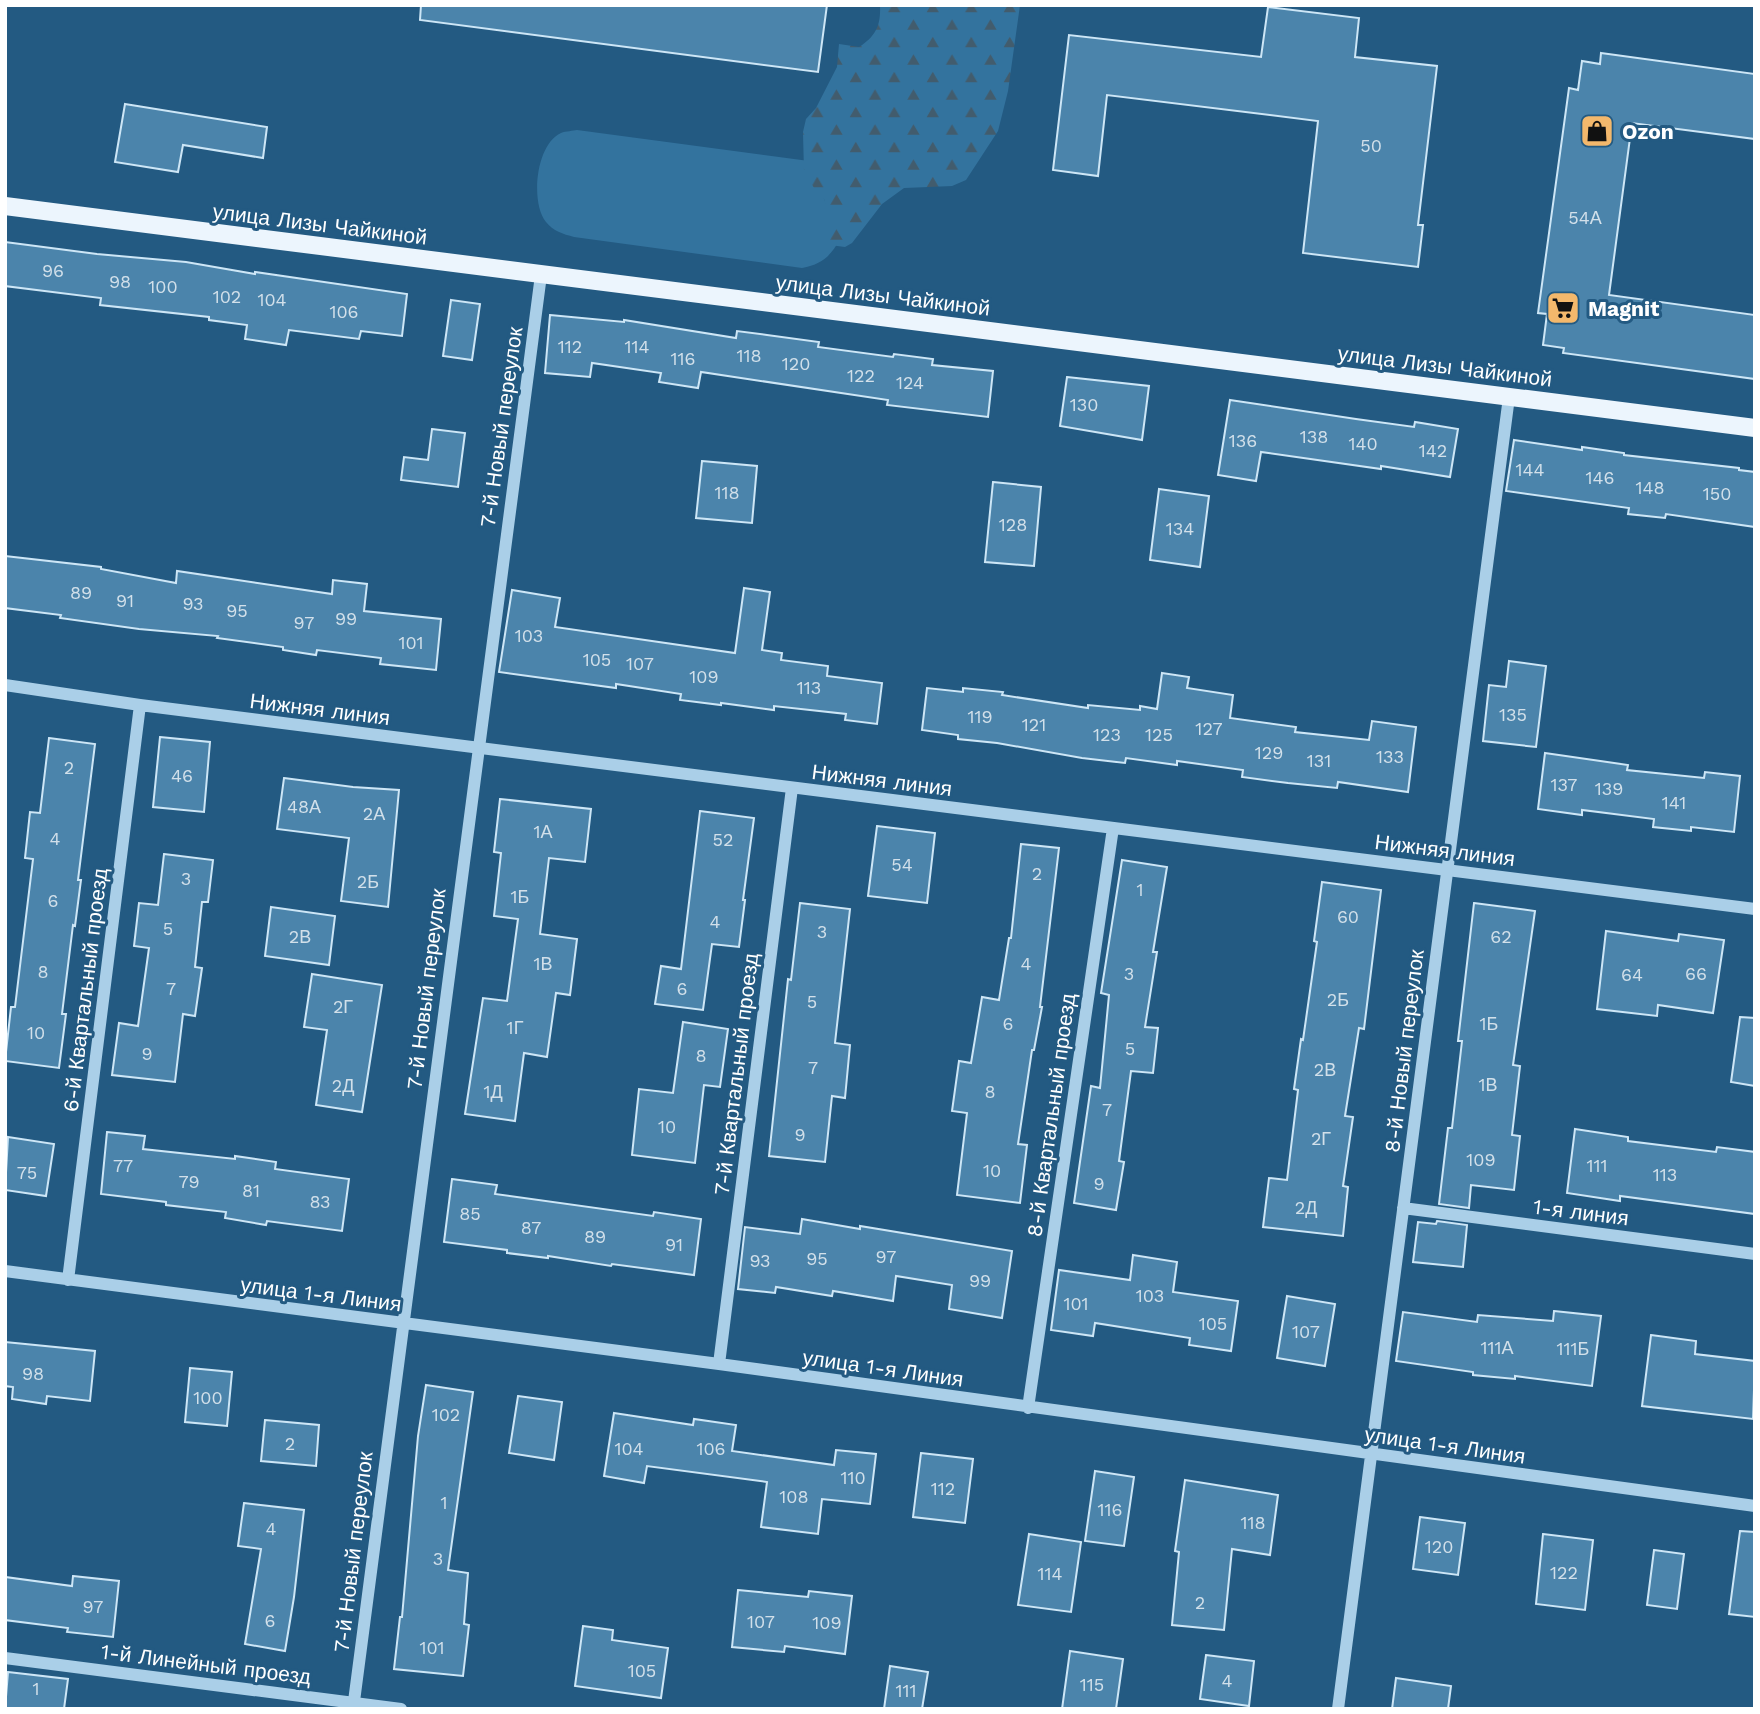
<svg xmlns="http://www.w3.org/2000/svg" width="1760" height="1714" font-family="'Work Sans',sans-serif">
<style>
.green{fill:#33739e}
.forest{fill:url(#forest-firs)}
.building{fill:#4b84ab;stroke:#cde6f6;stroke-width:2}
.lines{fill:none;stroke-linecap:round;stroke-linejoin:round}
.minor{stroke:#aacfe8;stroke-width:12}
.major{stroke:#ecf5fd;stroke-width:18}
.labels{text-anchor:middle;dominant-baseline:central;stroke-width:6;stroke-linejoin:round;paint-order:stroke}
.number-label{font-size:18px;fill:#d2e0ea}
.poi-label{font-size:21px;font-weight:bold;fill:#fff;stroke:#235a82;text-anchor:start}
.street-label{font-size:21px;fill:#fff;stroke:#235a82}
</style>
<defs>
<pattern id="forest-firs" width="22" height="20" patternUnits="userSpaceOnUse" patternTransform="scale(1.75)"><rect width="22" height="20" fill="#33739e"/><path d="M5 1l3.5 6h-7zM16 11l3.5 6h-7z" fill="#425c6d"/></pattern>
</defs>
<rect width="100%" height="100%" fill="#235a82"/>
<path class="green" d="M577 130 809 161 840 239C830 257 822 264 802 268L574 237C563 234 553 231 546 222 530 202 536 144 561 133 566 131 573 131 577 130Z"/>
<path class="forest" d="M880 5H1020L1008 91 998 131 966 180 952 186 904 188 882 204 852 243 845 247 830 245 829 218 824 199 817 193 804 171 803 132 806 119 816 108 837 67 839 44 859 47C876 36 881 25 880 5Z"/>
<path class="building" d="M421 5H827L818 72 420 20Z
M1268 7 1359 18 1355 57 1437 66 1418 225H1423L1418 267 1303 253 1318 121 1107 95 1098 176 1053 170 1069 35 1261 57Z
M1601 53 1755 74V139L1632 123 1609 295 1755 315V379L1563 353 1564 348 1543 345 1547 314 1538 313 1569 88 1578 90 1582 61 1600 64Z
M125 104 267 127 263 158 183 145 178 172 115 162Z
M5 242 97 254 186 262 255 274V272L407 294 402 336 361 331 359 339 289 330 286 345 245 339 247 325 209 320V317L100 305 101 298 5 286Z
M451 300 480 304 472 360 443 356Z
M550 315 624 322V320L736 338 737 331 767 335 819 342 818 347 893 357 894 354 933 359 932 365 993 371 988 417 887 405 888 400 701 372 698 388 659 382 661 373 592 363 590 377 545 373Z
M1067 377 1149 386 1142 440 1060 426Z
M1230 400 1356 419 1414 427 1415 422 1458 429 1450 477 1381 466V469L1261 452 1256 481 1218 475Z
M432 429 465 433 458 487 401 480 404 457 428 460Z
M1514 440 1582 450V447L1624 453V455L1739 468V470L1755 472V527L1666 514 1665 518 1628 514 1629 508 1506 491Z
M702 461 757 466 752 523 696 518Z
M993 482 1041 487 1034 566 985 562Z
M1159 489 1209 496 1200 567 1150 560Z
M5 556 101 567V569L176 583 177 571 332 594 333 580 367 584 364 611 441 619 436 670 380 664 381 658 317 650 316 655 283 650V647L217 638 218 636 139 629 60 618 61 615 5 608Z
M744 588 770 592 762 650 782 653 781 660 828 666 827 676 882 683 877 724 845 720 846 714 774 706V710L721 703V705L680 700 681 694 616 684V688L499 672 512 590 560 598 555 627 735 653Z
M1509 661 1546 666 1536 747 1483 741 1489 685 1506 687Z
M1162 673 1189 677 1187 688 1233 695 1230 718 1296 727 1295 732 1369 740 1372 721 1416 727 1408 792 1338 782 1337 788 1288 783 1242 777 1243 770 1177 761V765L1126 758 1125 763 1082 758 997 743 958 739V735L922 730 927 688 963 692V688L1003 692 1002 695 1088 708V705L1140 710V706L1157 709Z
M160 737 210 742 204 812 153 807Z
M49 738 95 744 78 880H81L75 926 73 925 62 1014H66L59 1068 5 1061 11 1007H15L33 859 25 858 30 812 40 813Z
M1545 753 1628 765 1627 770 1704 778 1705 772 1740 776 1734 832 1691 827V831L1653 827 1654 819 1582 810V815L1538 809Z
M284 778 353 787 399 790 388 907 341 901 349 838 277 829Z
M500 799 591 809 585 862 549 858 540 934 577 939 570 995 556 993 547 1057 524 1053 515 1121 465 1114 483 998 507 1001 518 919 494 916 501 853 494 852Z
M700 811 754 818 743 900H745L739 947 712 944 703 1010 655 1004 661 966 681 969Z
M877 826 935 833 927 903 868 896Z
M1021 844 1059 848 1040 1007H1042L1034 1050H1032L1018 1144 1027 1145 1020 1203 957 1195 967 1113 952 1111 959 1061 971 1063 982 997 999 1000 1009 938H1011Z
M164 854 213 860 208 902H202L195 967 202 968 195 1016 183 1014 175 1082 112 1075 119 1023 138 1026 149 948 134 946 139 903 158 905Z
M1122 860 1167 867 1153 952H1157L1145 1027 1158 1028 1153 1073 1131 1071 1119 1161 1124 1162 1116 1210 1074 1203 1091 1086 1100 1088 1109 995 1101 993Z
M1322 882 1381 890 1364 1029 1359 1028 1345 1116 1353 1117 1343 1186 1348 1187 1343 1236 1263 1227 1269 1178 1287 1180 1298 1090 1294 1089 1301 1039 1303 1040 1317 942 1314 941Z
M800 903 850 909 835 1043 850 1045 845 1098 832 1096 825 1162 769 1156 788 979 791 980Z
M1474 903 1535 911 1513 1065 1520 1066 1512 1135 1520 1136 1514 1190 1471 1185 1469 1208 1439 1204 1448 1128H1452L1462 1041H1458Z
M271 907 335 916 329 965 265 956Z
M1606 931 1678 941 1679 934 1724 940 1713 1013 1658 1005 1657 1016 1597 1009Z
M312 974 382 985 362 1112 316 1105 327 1030 304 1027Z
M1740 1017 1755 1018V1086L1731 1082Z
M683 1022 728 1029 720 1087 704 1085 695 1163 632 1155 639 1089 673 1093Z
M1575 1129 1628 1137V1141L1716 1152 1717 1147 1755 1152V1214L1620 1196V1201L1567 1193Z
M107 1132 145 1136 143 1149 235 1159V1156L276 1162 275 1169 349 1179 342 1231 267 1221 266 1225 225 1218 226 1212 166 1205V1202L101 1194Z
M8 1137 54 1144 46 1196 5 1190Z
M452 1179 497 1185 495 1194 653 1216 654 1212 701 1219 694 1275 612 1264 611 1266 548 1256V1258L507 1253V1250L444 1242Z
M802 1219 860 1229V1226L1012 1251 1002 1318 949 1309 952 1285 896 1276 893 1301 833 1291 832 1296 776 1287 775 1293 738 1289 745 1227 800 1234Z
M1437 1221 1467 1225 1463 1267 1413 1262 1418 1222 1436 1224Z
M1133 1255 1177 1262 1173 1292 1238 1301 1231 1351 1189 1345 1190 1338 1095 1323 1093 1336 1051 1330 1059 1270 1130 1280Z
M1287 1296 1335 1304 1325 1366 1277 1358Z
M1554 1311 1601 1316 1592 1386 1515 1376V1379L1473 1375V1372L1396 1361 1403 1312 1477 1322 1478 1315 1553 1321Z
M1651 1335 1696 1341 1695 1354 1755 1361 1753 1419 1642 1406Z
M5 1342 95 1351 90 1401 47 1396 46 1404 12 1399 13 1387 5 1386Z
M190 1368 232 1372 227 1426 185 1422Z
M426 1385 473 1392 448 1570 468 1573 464 1624 469 1625 463 1676 394 1669 400 1617H402L418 1436Z
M518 1396 562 1402 554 1460 509 1453Z
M614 1413 693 1425 694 1419 736 1425 732 1451 834 1465 836 1450 876 1454 870 1504 822 1499 818 1534 761 1527 767 1482 647 1466 644 1483 604 1476Z
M265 1420 319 1425 316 1466 261 1461Z
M921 1453 973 1459 965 1523 913 1517Z
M1095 1471 1134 1477 1124 1546 1085 1541Z
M1185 1480 1278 1495 1270 1555 1232 1549 1224 1630 1172 1625 1179 1552 1175 1551Z
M244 1503 304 1510 294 1597 285 1651 245 1644 261 1549 238 1546Z
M1420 1517 1465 1523 1458 1575 1413 1569Z
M1740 1531 1755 1532V1617L1729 1614Z
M1029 1534 1081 1542 1071 1612 1018 1605Z
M1543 1534 1593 1540 1585 1610 1536 1604Z
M1654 1550 1684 1554 1677 1609 1647 1605Z
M73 1576 119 1581 113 1637 67 1632 68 1628 5 1620V1577L72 1586Z
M738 1590 808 1597 809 1591 852 1596 845 1654 785 1646 784 1652 732 1647Z
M583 1626 613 1630 612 1640 668 1648 661 1698 575 1686Z
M1070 1651 1123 1659 1116 1709H1062Z
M1206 1655 1254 1661 1249 1706 1200 1699Z
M890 1666 928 1672 922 1709H884Z
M8 1672 68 1679 64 1709H5Z
M1396 1678 1451 1686 1448 1709H1392Z"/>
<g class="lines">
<path class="minor" d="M5 685 140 705 1755 909
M1403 1208 1755 1254
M5 1271 719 1364 1755 1506
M68 1280 140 705
M719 1364 792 788
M1028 1408 1113 828
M5 1658 401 1709
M353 1709 541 275
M1338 1709 1509 397"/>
<path class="major" d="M5 206 1755 428"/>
</g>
<defs>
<symbol id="shop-square" viewBox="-11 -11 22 22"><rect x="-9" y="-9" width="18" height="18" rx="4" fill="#f3b86c" stroke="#235a82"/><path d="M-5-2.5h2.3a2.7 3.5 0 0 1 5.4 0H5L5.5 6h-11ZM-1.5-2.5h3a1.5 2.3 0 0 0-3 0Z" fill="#111"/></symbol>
<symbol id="supermarket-square" viewBox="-11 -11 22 22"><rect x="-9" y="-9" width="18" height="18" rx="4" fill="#f3b86c" stroke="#235a82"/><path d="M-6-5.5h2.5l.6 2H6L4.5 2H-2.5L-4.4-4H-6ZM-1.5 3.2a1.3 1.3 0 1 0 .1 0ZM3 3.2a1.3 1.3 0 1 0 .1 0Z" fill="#111"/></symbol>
</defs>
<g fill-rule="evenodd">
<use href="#shop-square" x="1578" y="112" width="38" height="38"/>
<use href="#supermarket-square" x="1544" y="289" width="38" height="38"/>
</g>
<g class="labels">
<g class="number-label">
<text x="1371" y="145">50</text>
<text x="1585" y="217">54А</text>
<text x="53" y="270">96</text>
<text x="120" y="281">98</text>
<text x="163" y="286">100</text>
<text x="227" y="296">102</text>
<text x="272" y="299">104</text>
<text x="344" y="311">106</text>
<text x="570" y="346">112</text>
<text x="637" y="346">114</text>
<text x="749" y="355">118</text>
<text x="683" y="358">116</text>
<text x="796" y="363">120</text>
<text x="861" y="375">122</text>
<text x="910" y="382">124</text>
<text x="1084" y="404">130</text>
<text x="1314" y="436">138</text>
<text x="1243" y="440">136</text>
<text x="1363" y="443">140</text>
<text x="1433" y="450">142</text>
<text x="1530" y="469">144</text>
<text x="1600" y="477">146</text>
<text x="1650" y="487">148</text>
<text x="727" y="492">118</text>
<text x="1717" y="493">150</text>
<text x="1013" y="524">128</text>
<text x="1180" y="528">134</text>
<text x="81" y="592">89</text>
<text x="125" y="600">91</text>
<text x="193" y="603">93</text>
<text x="237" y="610">95</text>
<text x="346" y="618">99</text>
<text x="304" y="622">97</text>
<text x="529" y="635">103</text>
<text x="411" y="642">101</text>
<text x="597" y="659">105</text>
<text x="640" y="663">107</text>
<text x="704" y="676">109</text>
<text x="809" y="687">113</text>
<text x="1513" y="714">135</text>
<text x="980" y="716">119</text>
<text x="1034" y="724">121</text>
<text x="1209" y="728">127</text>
<text x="1107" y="734">123</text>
<text x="1159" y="734">125</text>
<text x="1269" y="752">129</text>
<text x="1390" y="756">133</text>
<text x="1319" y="760">131</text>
<text x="69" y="767">2</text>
<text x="182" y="775">46</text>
<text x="1564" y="784">137</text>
<text x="1609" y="788">139</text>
<text x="1674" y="802">141</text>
<text x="304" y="806">48А</text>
<text x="374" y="813">2А</text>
<text x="543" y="831">1А</text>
<text x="55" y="838">4</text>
<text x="723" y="839">52</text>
<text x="902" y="864">54</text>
<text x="1037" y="873">2</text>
<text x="186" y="878">3</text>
<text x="368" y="881">2Б</text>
<text x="1140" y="889">1</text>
<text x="520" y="896">1Б</text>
<text x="53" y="900">6</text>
<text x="1348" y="916">60</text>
<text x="715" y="921">4</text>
<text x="168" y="928">5</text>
<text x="822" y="931">3</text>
<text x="300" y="936">2В</text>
<text x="1501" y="936">62</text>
<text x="543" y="963">1В</text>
<text x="1026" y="963">4</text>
<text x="43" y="971">8</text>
<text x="1129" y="973">3</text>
<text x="1696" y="973">66</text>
<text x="1632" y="974">64</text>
<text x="171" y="988">7</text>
<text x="682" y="988">6</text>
<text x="1338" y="999">2Б</text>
<text x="812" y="1001">5</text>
<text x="343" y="1006">2Г</text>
<text x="1008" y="1023">6</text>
<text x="1489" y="1023">1Б</text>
<text x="515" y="1027">1Г</text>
<text x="36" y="1032">10</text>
<text x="1130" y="1048">5</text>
<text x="147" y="1053">9</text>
<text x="701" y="1055">8</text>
<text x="813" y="1067">7</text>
<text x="1325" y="1069">2В</text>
<text x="1488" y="1084">1В</text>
<text x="343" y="1085">2Д</text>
<text x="493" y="1091">1Д</text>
<text x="990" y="1091">8</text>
<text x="1107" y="1109">7</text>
<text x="667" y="1126">10</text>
<text x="800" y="1134">9</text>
<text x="1321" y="1138">2Г</text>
<text x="1481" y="1159">109</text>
<text x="123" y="1165">77</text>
<text x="1597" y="1165">111</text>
<text x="992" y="1170">10</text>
<text x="27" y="1172">75</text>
<text x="1665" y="1174">113</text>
<text x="189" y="1181">79</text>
<text x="1099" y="1183">9</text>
<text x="251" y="1190">81</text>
<text x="320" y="1201">83</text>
<text x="1306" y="1207">2Д</text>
<text x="470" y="1213">85</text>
<text x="531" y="1227">87</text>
<text x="595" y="1236">89</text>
<text x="674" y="1244">91</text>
<text x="886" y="1256">97</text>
<text x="817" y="1258">95</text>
<text x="760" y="1260">93</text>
<text x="980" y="1280">99</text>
<text x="1150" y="1295">103</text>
<text x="1076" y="1303">101</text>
<text x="1213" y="1323">105</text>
<text x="1306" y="1331">107</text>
<text x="1497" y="1347">111А</text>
<text x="1573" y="1348">111Б</text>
<text x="33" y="1373">98</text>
<text x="208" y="1397">100</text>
<text x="446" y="1414">102</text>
<text x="290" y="1443">2</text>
<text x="629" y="1448">104</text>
<text x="711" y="1448">106</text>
<text x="853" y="1477">110</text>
<text x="943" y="1488">112</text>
<text x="794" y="1496">108</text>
<text x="444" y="1502">1</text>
<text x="1110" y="1509">116</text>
<text x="1253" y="1522">118</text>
<text x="271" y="1528">4</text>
<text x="1439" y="1546">120</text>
<text x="438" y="1558">3</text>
<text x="1564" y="1572">122</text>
<text x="1050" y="1573">114</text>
<text x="1200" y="1602">2</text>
<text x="93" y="1606">97</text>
<text x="270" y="1620">6</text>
<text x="761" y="1621">107</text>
<text x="827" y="1622">109</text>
<text x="432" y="1647">101</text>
<text x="642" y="1670">105</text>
<text x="1227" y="1680">4</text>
<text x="1092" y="1684">115</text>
<text x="36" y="1688">1</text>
<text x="906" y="1690">111</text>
</g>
<g class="poi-label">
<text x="1622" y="131">Ozon</text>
<text x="1588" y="308">Magnit</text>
</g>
<g class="street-label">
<text transform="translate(320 224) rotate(7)">улица Лизы Чайкиной</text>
<text transform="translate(883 295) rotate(7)">улица Лизы Чайкиной</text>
<text transform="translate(1445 366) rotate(7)">улица Лизы Чайкиной</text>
<text transform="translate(501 427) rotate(-82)">7-й Новый переулок</text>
<text transform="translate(320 709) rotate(7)">Нижняя линия</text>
<text transform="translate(882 780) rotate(7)">Нижняя линия</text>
<text transform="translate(1445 850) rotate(7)">Нижняя линия</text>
<text transform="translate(426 989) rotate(-83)">7-й Новый переулок</text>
<text transform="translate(85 990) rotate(-83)">6-й Квартальный проезд</text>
<text transform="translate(1404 1051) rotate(-83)">8-й Новый переулок</text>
<text transform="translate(736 1074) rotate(-83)">7-й Квартальный проезд</text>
<text transform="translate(1051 1115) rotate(-82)">8-й Квартальный проезд</text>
<text transform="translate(1581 1212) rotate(7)">1-я линия</text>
<text transform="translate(321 1294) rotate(7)">улица 1-я Линия</text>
<text transform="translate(883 1368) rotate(8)">улица 1-я Линия</text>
<text transform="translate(1445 1445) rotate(8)">улица 1-я Линия</text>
<text transform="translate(353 1552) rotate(-83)">7-й Новый переулок</text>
<text transform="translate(206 1664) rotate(7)">1-й Линейный проезд</text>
</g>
</g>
<rect width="1760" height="1714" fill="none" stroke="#ffffff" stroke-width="14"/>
</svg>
